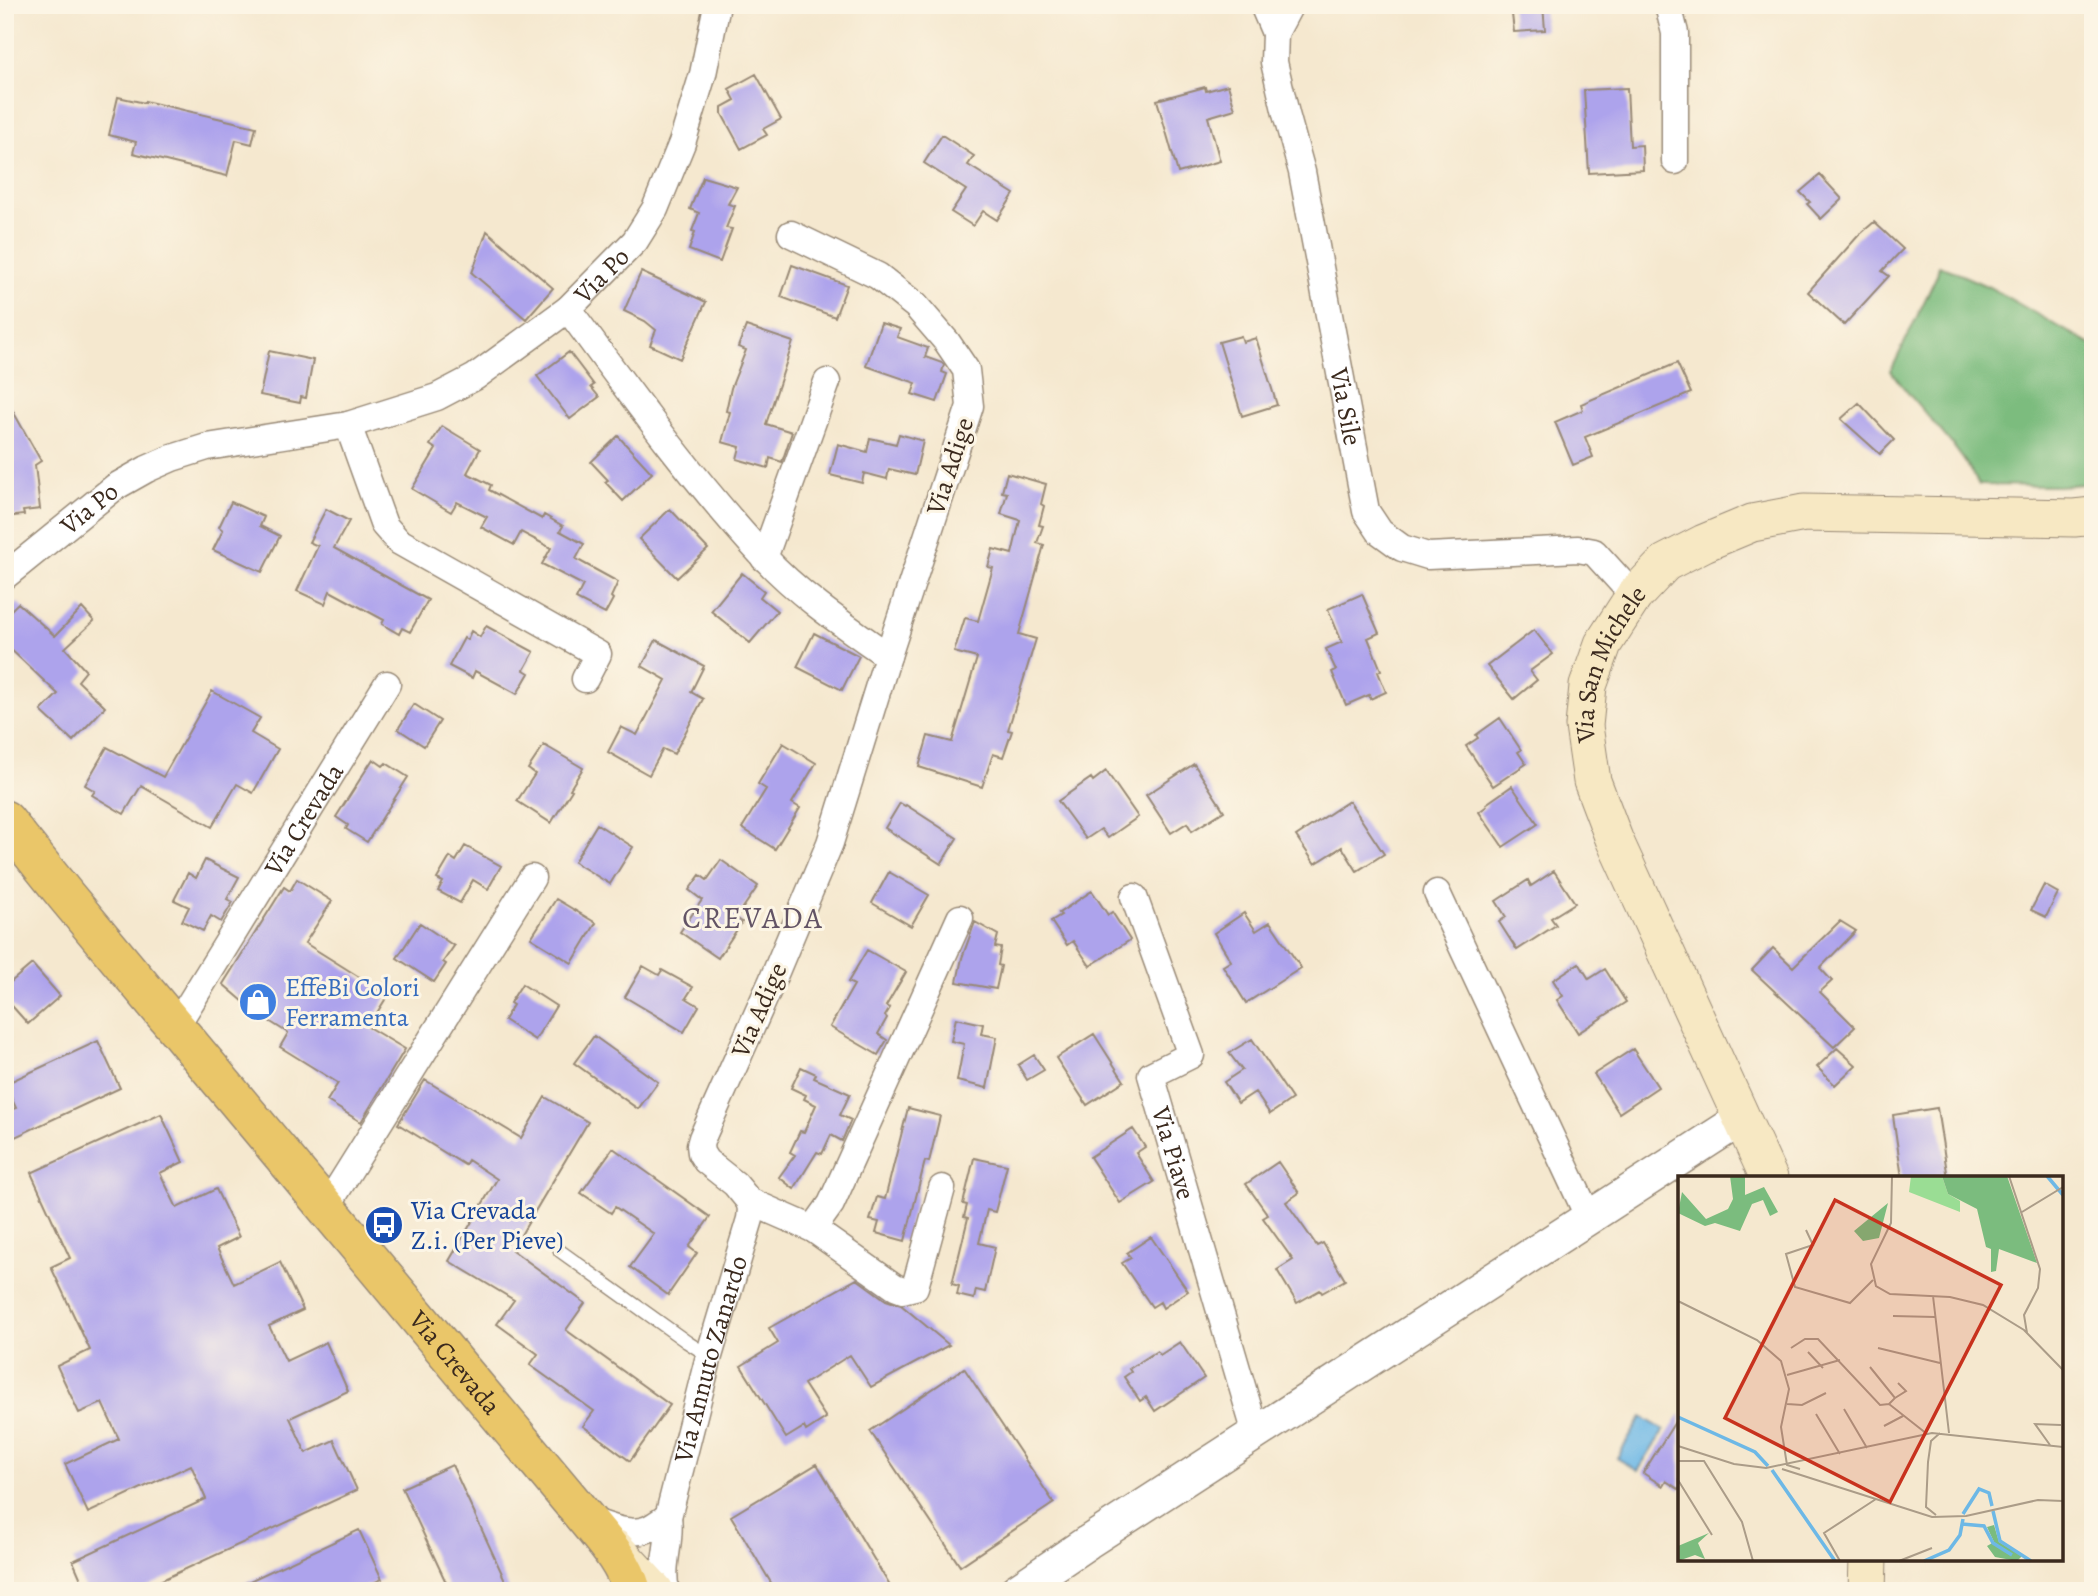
<svg xmlns="http://www.w3.org/2000/svg" width="2098" height="1596" font-family="Alegreya,serif">
<style>
.forest{fill:#7bbc7e;stroke:#5b734e;stroke-width:2}
.water{fill:#6db8e6;stroke:#547182;stroke-width:2}
.building{fill:#ada3ec}
.lines{fill:none;stroke-linecap:round;stroke-linejoin:round}
.service-casing{stroke:#988976;stroke-width:15}
.minor-casing{stroke:#988976;stroke-width:29}
.tertiary-casing{stroke:#988976;stroke-width:36}
.secondary-casing{stroke:#988976;stroke-width:39}
.primary-casing{stroke:#988976;stroke-width:41}
.service{stroke:#fff;stroke-width:12}
.minor{stroke:#fff;stroke-width:26}
.tertiary{stroke:#fff;stroke-width:33}
.secondary{stroke:#f7e8c3;stroke-width:37}
.primary{stroke:#eac669;stroke-width:38}
.labels{text-anchor:middle;dominant-baseline:central;stroke-width:6;stroke-linejoin:round;paint-order:stroke}
.street-label{font-size:26px;fill:#3b2a1e;stroke:#fcf5e5}
.shop-label{font-size:26px;fill:#366cbe;stroke:#fcf5e5;text-anchor:start}
.transit-label{font-size:26px;fill:#164399;stroke:#fcf5e5;text-anchor:start}
.quarter-label{font-size:30px;letter-spacing:2px;fill:#635466;stroke:#fcf5e5}
.inset-river{fill:none;stroke:#6db8e6;stroke-width:3.5}
.inset-road{fill:none;stroke:#ab9c88;stroke-width:2}
.view{fill:#c8321e;fill-opacity:0.15;stroke:#c8321e;stroke-width:3.5}
.inset-edge{fill:none;stroke:#3b2a1e;stroke-width:3.5}
</style>
<rect width="100%" height="100%" fill="#fcf5e5"/>
<filter id="ink" filterUnits="userSpaceOnUse"><feTurbulence type="fractalNoise" baseFrequency=".0143" numOctaves="2"/><feDisplacementMap in="SourceGraphic" scale="14" xChannelSelector="R" yChannelSelector="G"/><feConvolveMatrix kernelMatrix="1 2 1 2 8 2 1 2 1" color-interpolation-filters="sRGB"/></filter>
<filter id="wash" filterUnits="userSpaceOnUse"><feTurbulence type="fractalNoise" baseFrequency=".00686" numOctaves="4" result="noise"/><feDisplacementMap in="SourceGraphic" scale="28" xChannelSelector="R" yChannelSelector="G"/><feGaussianBlur stdDeviation="1.57" result="paint"/><feColorMatrix in="noise" values="0 0 0 0 0 0 0 0 0 0 0 0 0 0 0 0 0 1.4 0 .05"/><feComposite in="paint" operator="in"/></filter>
<g filter="url(#wash)">
<rect width="100%" height="100%" fill="#f5e8cf"/>
<path class="forest" d="M1939 265 1989 287 2093 346V483L2059 486 1979 485C1957 442 1919 411 1891 371L1937 275Z"/>
<path class="water" d="M1642 1417 1664 1430 1638 1471 1617 1458Z"/>
<g id="blocks">
<path class="building" d="M1511 5H1543L1545 30 1514 32Z
M756 74 781 119 763 129 767 135 741 149 722 114V107L735 100 729 89Z
M1228 85 1235 109 1208 117 1220 161 1178 173 1157 100 1205 87 1206 91Z
M1627 88 1630 146 1642 145 1643 170 1589 173 1584 90Z
M118 97 145 103V101L256 127 252 144 236 140 227 176 133 153 136 142 109 135Z
M942 135 974 156 968 165 1014 194 997 220 983 211 973 226 951 212 966 190 924 163Z
M1820 175 1842 199 1821 219 1807 204 1810 202 1800 192Z
M703 177 737 187 728 204 735 206 726 228 732 229 720 262 689 250 695 232 692 231 699 213 690 209Z
M1874 222 1903 249 1882 271 1889 276 1844 325 1808 292 1858 236Z
M487 231 553 288 526 319 472 273Z
M792 265 847 285 835 317 781 297Z
M641 272 706 302 680 359 650 345 656 330 645 321 624 311Z
M881 323 900 329 897 337 928 348 925 357 942 363 944 365 942 372 947 374 937 402 912 394 916 383 866 366Z
M746 326 793 342 766 424 792 432 782 462 770 458 768 468 737 459 740 447 722 442 730 412 726 411 731 388 746 350 738 347Z
M1241 336 1243 342 1256 338 1277 405 1242 416 1219 342Z
M269 351 313 360 306 398 301 397 300 403 260 395Z
M569 352 594 385 591 387 599 397 570 419 537 376Z
M1677 363 1691 393 1585 437 1593 457 1573 465 1555 422 1583 410 1581 404Z
M5 397 41 461 35 465 40 509 23 511 24 515 5 517Z
M1859 403 1894 440 1880 454 1841 419Z
M442 426 480 449 467 473 491 485 489 490 542 519 544 515 563 526 560 531 584 544 576 559 618 582 611 597 613 599 605 614 576 599 583 585 542 564 551 548 521 532 514 545 481 527 487 517 457 502 451 512 412 489 436 449 430 445Z
M899 434 923 441 915 475 889 469 887 479 864 473 862 483 830 475 838 444 867 452 870 438 896 444Z
M618 436 652 473 623 501 605 482 608 480 591 462Z
M1007 473 1046 484 1041 504 1044 506 1039 525 1043 526 1037 543 1044 545 1019 634 1036 639 1008 730 1012 731 1003 757 993 754 982 787 919 767 928 736 952 742 977 658 954 652 965 618 978 621 993 568 988 567 993 549 1012 554 1020 520 1001 514 1007 493 1002 492Z
M231 502 264 517 260 526 280 536 262 572 213 550 223 530 219 527Z
M326 509 349 521 334 548 428 600 410 632 402 628 399 634 382 624 384 620 330 591 325 604 297 591 318 546 309 542Z
M670 509 708 549 677 578 639 539Z
M742 573 764 591 760 597 777 611 750 643 711 611Z
M1362 594 1379 633 1368 638 1381 670 1378 672 1386 692 1370 699 1369 695 1346 705 1332 672 1336 670 1326 649 1342 642 1328 609Z
M18 603 55 636 82 608 94 621 65 648 86 671 78 681 105 707 73 741 41 711 58 694 5 644V616Z
M486 626 534 652 524 670 529 673 517 694 475 671 472 678 449 666 464 638 467 640 471 631 480 637Z
M1534 630 1553 654 1530 671 1537 680 1514 699 1487 666Z
M814 633 859 656 842 690 797 667Z
M656 640 704 666 691 692 703 699 674 754 663 749 649 775 608 752 621 727 637 735 666 680 642 666Z
M212 691 260 718 251 733 278 749 253 793 237 784 212 827 141 786 124 814 92 795 95 791 85 785 107 747 163 777Z
M414 704 440 721 424 746 398 729Z
M1500 718 1521 750 1518 752 1526 764 1493 786 1466 746 1478 738 1476 735Z
M783 743 816 763 792 803 800 808 775 849 742 828 766 789 758 784Z
M544 745 583 768 570 789 572 790 551 823 517 801 535 774 528 769Z
M373 759 383 766 386 763 408 777 367 842 346 829 348 825 336 817Z
M1194 764 1224 811 1192 831 1187 823 1171 833 1146 795Z
M1106 771 1138 817 1108 838 1101 829 1086 839 1058 801 1091 778 1093 781Z
M1512 786 1538 824 1503 847 1479 812 1487 806 1486 804Z
M1349 801 1384 854 1357 871 1342 847 1315 864 1296 836Z
M900 803 905 806 906 805 957 838 941 864 885 828Z
M597 824 633 847 610 884 574 862Z
M465 846 501 866 488 889 473 880 460 903 438 891 443 882 437 879 450 857 456 861Z
M205 860 239 877 227 899 233 902 221 922 211 916 203 931 182 921 189 907 174 900 188 873 196 878Z
M721 860 758 886 736 918 742 922 718 958 680 932 702 900 689 890 700 875 707 880Z
M1554 871 1575 903 1551 918 1556 925 1517 950 1499 922 1506 917 1496 901 1528 880 1531 886Z
M889 872 929 895 911 926 872 903Z
M297 879 332 901 305 943 388 995 368 1027 405 1049 361 1122 327 1101 338 1083 280 1047 288 1033 258 1014 223 984 284 887 290 891Z
M2044 885 2058 893 2046 917 2031 910Z
M1092 891 1108 915 1112 912 1130 940 1090 966 1073 941 1067 945 1051 921 1061 915 1059 913Z
M556 899 596 923 572 963 531 938Z
M1244 913 1256 931 1270 922 1301 968 1246 1003 1223 966 1231 961 1214 933Z
M1840 921 1856 931 1820 968 1832 981 1820 992 1855 1027 1834 1047 1752 970 1773 948 1793 967Z
M975 922 998 935 995 947 1001 948 998 965 1001 966 996 989 957 982 962 958Z
M420 923 454 946 443 962 446 964 434 982 397 958Z
M867 950 906 972 886 1006 890 1008 885 1016 887 1018 878 1034 887 1040 878 1055 830 1027 854 985 848 982Z
M1579 963 1589 979 1605 969 1626 1002 1578 1033 1557 1000 1563 996 1553 980Z
M32 964 60 996 28 1024 5 998V987Z
M643 966 659 975 662 970 693 987 686 998 699 1006 684 1032 625 997Z
M522 984 556 1006 535 1040 504 1020 513 1005 510 1003Z
M956 1018 983 1024 981 1034 997 1037 987 1088 957 1081 964 1044 951 1041Z
M1094 1034 1124 1081 1087 1105 1056 1058Z
M594 1036 658 1082 638 1109 574 1063Z
M1252 1039 1292 1099 1270 1114 1255 1092 1238 1103 1224 1082 1242 1070 1229 1053Z
M98 1041 120 1088 13 1138 5 1120V1112L16 1108 5 1084Z
M1837 1048 1856 1065 1835 1085 1817 1067Z
M1633 1049 1658 1087 1619 1113 1594 1074Z
M1034 1055 1044 1070 1027 1080 1018 1065Z
M801 1067 816 1074 814 1078 850 1094 840 1115 851 1120 842 1141 831 1135 822 1154 817 1152 794 1189 779 1177 795 1155 790 1152 800 1131 804 1132 816 1105 804 1099 806 1095 791 1088Z
M425 1080 521 1138 545 1097 588 1122 512 1250 585 1303 566 1330 670 1405 630 1461 583 1426 594 1411 530 1365 538 1354 497 1324 514 1300 449 1261 497 1179 468 1160 465 1165 398 1124Z
M908 1108 940 1116 929 1162 925 1161 905 1241 876 1233 879 1222 870 1220 877 1197 885 1199Z
M1937 1108 1948 1178H1902L1893 1115Z
M161 1114 183 1162 160 1173 177 1208 216 1189 239 1237 217 1248 234 1284 280 1262 303 1310 269 1326 286 1361 326 1342 348 1391 290 1418 306 1453 334 1440 357 1490 138 1591H86L73 1561 206 1499 191 1465 88 1513 65 1464 119 1439 102 1403 79 1413 57 1366 90 1350 51 1267 70 1258 31 1173Z
M1133 1129 1145 1147 1136 1153 1154 1182 1120 1203 1090 1157Z
M613 1148 710 1217 689 1247 697 1253 668 1295 630 1267 654 1234 615 1207 611 1213 581 1193Z
M974 1158 1007 1165 995 1212 987 1210 979 1243 995 1247 985 1292 976 1290 974 1299 957 1295 959 1286 952 1284 968 1218 964 1217 967 1205 963 1204Z
M1278 1162 1299 1193 1286 1202 1317 1246 1323 1243 1345 1280 1322 1293 1320 1290 1297 1303 1277 1270 1293 1260 1263 1218 1268 1215 1246 1184Z
M1151 1237 1188 1291 1163 1308 1160 1302 1152 1307 1122 1263 1131 1258 1127 1253Z
M857 1279 886 1300 901 1305 949 1345 871 1387 850 1355 804 1384 826 1418 806 1431 804 1427 786 1438 741 1366 778 1343 769 1328Z
M1180 1342 1204 1378 1155 1411 1146 1397 1140 1401 1124 1377 1131 1372 1129 1369 1157 1351 1160 1355Z
M964 1368 1054 1503 960 1566 870 1431Z
M1680 1414V1490L1666 1481 1663 1486 1643 1473Z
M817 1464 893 1591H776L731 1516Z
M452 1465 510 1591H450L402 1488Z
M359 1530 382 1579 356 1591H228Z"/>
</g>
</g>
<g filter="url(#ink)">
<use href="#blocks" fill-opacity="0" stroke="#988976" stroke-width="2"/>
<g class="lines">
<defs>
<path id="service" d="M560 1251 687 1342 709 1356"/>
<g id="minor">
<path d="M1263 5 1275 33"/>
<path id="s1" d="M1290 5 1275 33 1274 62 1286 114 1302 172 1366 511 1380 532 1402 548 1428 556 1578 549 1594 552 1634 596"/>
<path d="M1668 5 1675 33V161"/>
<path d="M791 234 878 276 916 306 947 342 966 370 970 406 888 656 830 843 772 981 702 1138 700 1145 701 1153 706 1161 735 1184 749 1201 813 1229 831 1204 960 918"/>
<path d="M568 309C630 393 692 479 763 556 799 595 845 626 888 656"/>
<path d="M348 425 384 525 398 541 598 654 585 679"/>
<path d="M764 558 827 382"/>
<path id="s2" d="M5 576 115 487 147 469 172 458 207 447 348 425 437 397 475 377 568 309 635 241 655 209 682 143 703 74 717 5"/>
<path d="M1437 893 1589 1218"/>
<path id="s3" d="M1134 897 1191 1055 1151 1075 1256 1434"/>
<path id="s4" d="M176 1026 387 684"/>
<path d="M327 1206 532 878"/>
<path d="M813 1229 895 1287 903 1290 915 1287 942 1188"/>
<path d="M586 1519C605 1525 628 1537 648 1529 655 1526 662 1520 668 1517"/>
<path id="s5" d="M666 1591C660 1563 672 1542 668 1517L709 1356 750 1219 751 1209 749 1201"/>
</g>
<path id="tertiary" d="M1016 1591 1088 1542 1741 1119"/>
<g id="secondary">
<path id="s6" d="M1769 1178 1614 839 1592 781 1584 726 1588 686 1603 644 1634 596 1665 563 1704 543 1752 523 1804 513 2074 518 2093 516"/>
<path d="M615 1548 655 1591"/>
<path d="M1867 1591 1868 1559"/>
</g>
<g id="primary">
<path id="s7" d="M5 820 66 896 586 1519C604 1541 624 1562 632 1591"/>
</g>
</defs>
<use href="#service" class="service-casing"/>
<use href="#minor" class="minor-casing"/>
<use href="#tertiary" class="tertiary-casing"/>
<use href="#secondary" class="secondary-casing"/>
<use href="#primary" class="primary-casing"/>
<use href="#service" class="service"/>
<use href="#minor" class="minor"/>
<use href="#tertiary" class="tertiary"/>
<use href="#secondary" class="secondary"/>
<use href="#primary" class="primary"/>
</g>
</g>
<defs>
<symbol id="shop-disc" viewBox="-11 -11 22 22"><circle r="9.5" fill="#3f7fe0" stroke="#fcf5e5"/><path d="M-5-2.5h2.3a2.7 3.5 0 0 1 5.4 0H5L5.5 6h-11ZM-1.5-2.5h3a1.5 2.3 0 0 0-3 0Z" fill="#fff"/></symbol>
<symbol id="bus-disc" viewBox="-11 -11 22 22"><circle r="9.5" fill="#1a4fb4" stroke="#fcf5e5"/><path d="M-5-6H5V4H4V6H2V4H-2V6H-4V4H-5ZM-3.5-4V0h7V-4ZM-3.5 1.2v1.5H-2V1.2ZM2 1.2v1.5H3.5V1.2Z" fill="#fff"/></symbol>
</defs>
<g fill-rule="evenodd">
<use href="#shop-disc" x="236" y="980" width="44" height="44"/>
<use href="#bus-disc" x="362" y="1203" width="44" height="44"/>
</g>
<g class="labels">
<g class="street-label">
<text stroke="none"><textPath href="#s2" startOffset="684">Via Po</textPath></text>
<text stroke="none"><textPath href="#s1" startOffset="413">Via Sile</textPath></text>
<text transform="translate(950 466) rotate(-72)">Via Adige</text>
<text stroke="none"><textPath href="#s2" startOffset="108">Via Po</textPath></text>
<text stroke="none"><textPath href="#s6" startOffset="558">Via San Michele</textPath></text>
<text stroke="none"><textPath href="#s4" startOffset="243">Via Crevada</textPath></text>
<text transform="translate(759 1010) rotate(-66)">Via Adige</text>
<text stroke="none"><textPath href="#s3" startOffset="294">Via Piave</textPath></text>
<text stroke="none"><textPath href="#s5" startOffset="238">Via Annuto Zanardo</textPath></text>
<text stroke="none"><textPath href="#s7" startOffset="705">Via Crevada</textPath></text>
</g>
<g class="shop-label">
<text x="285" y="987">EffeBi Colori<tspan x="285" dy="30">Ferramenta</tspan></text>
</g>
<g class="transit-label">
<text x="411" y="1210">Via Crevada<tspan x="411" dy="30">Z.i. (Per Pieve)</tspan></text>
</g>
<g class="quarter-label">
<text x="753" y="918">CREVADA</text>
</g>
</g>
<g transform="translate(1678 1176)">
<rect width="385" height="385" fill="#f5e8cf"/>
<path d="M233 0H264L270 18 282 25V36L231 16Z" fill="#9add94"/>
<path d="M52 0H67V19L86 11 100 36 92 40 85 24 74 28 62 55 37 47 27 50 0 37 4 16 28 43 50 33 55 23ZM264 0H329L359 87 321 73 318 95 313 96V73L308 71 299 33 270 18ZM210 27 201 62 185 65 176 55ZM316 349 321 366 344 380 339 385 317 381 309 370 316 366 309 351ZM31 357 20 367 27 383 17 379 0 385V370Z" fill="#7bbc7e"/>
<path class="inset-river" d="M369 0 385 19M0 241 77 276 90 290M94 294 157 385M315 335 322 365 353 385M285 338 301 313 311 317 314 330M284 348 306 350 315 367 334 379M246 385 271 374 282 359 285 343"/>
<path class="inset-road" d="M214 0 213 47 193 88 198 110 212 118 272 121 305 129 346 154 385 194M331 0 362 93 360 112 346 139 349 157M344 36 385 11M128 54 135 69 108 78 117 111 172 127 195 104M255 120 271 257M0 125 79 164 103 185 111 213 103 251 109 289 122 293M215 140 257 141M113 172 127 163H140L202 229 211 228 217 222 192 191M200 172 262 187M130 176 145 192M109 199 162 184M217 222 228 215 220 207M109 228 124 229 148 217M211 228 249 258M166 233 189 272M138 238 162 278M206 250 225 240M372 269 357 248 383 249M0 270 56 288 88 292 254 257 385 271M0 285H26L64 346 75 385M104 293 254 341 288 340 360 324 385 325M0 304 34 359M258 339 248 331 250 286 253 265 262 257M162 385 146 357 198 323M221 385 254 372"/>
<path class="view" d="M157 24 323 109 212 326 47 242Z"/>
<rect width="385" height="385" class="inset-edge"/>
</g>
<rect width="2098" height="1596" fill="none" stroke="#fcf5e5" stroke-width="28"/>
</svg>
